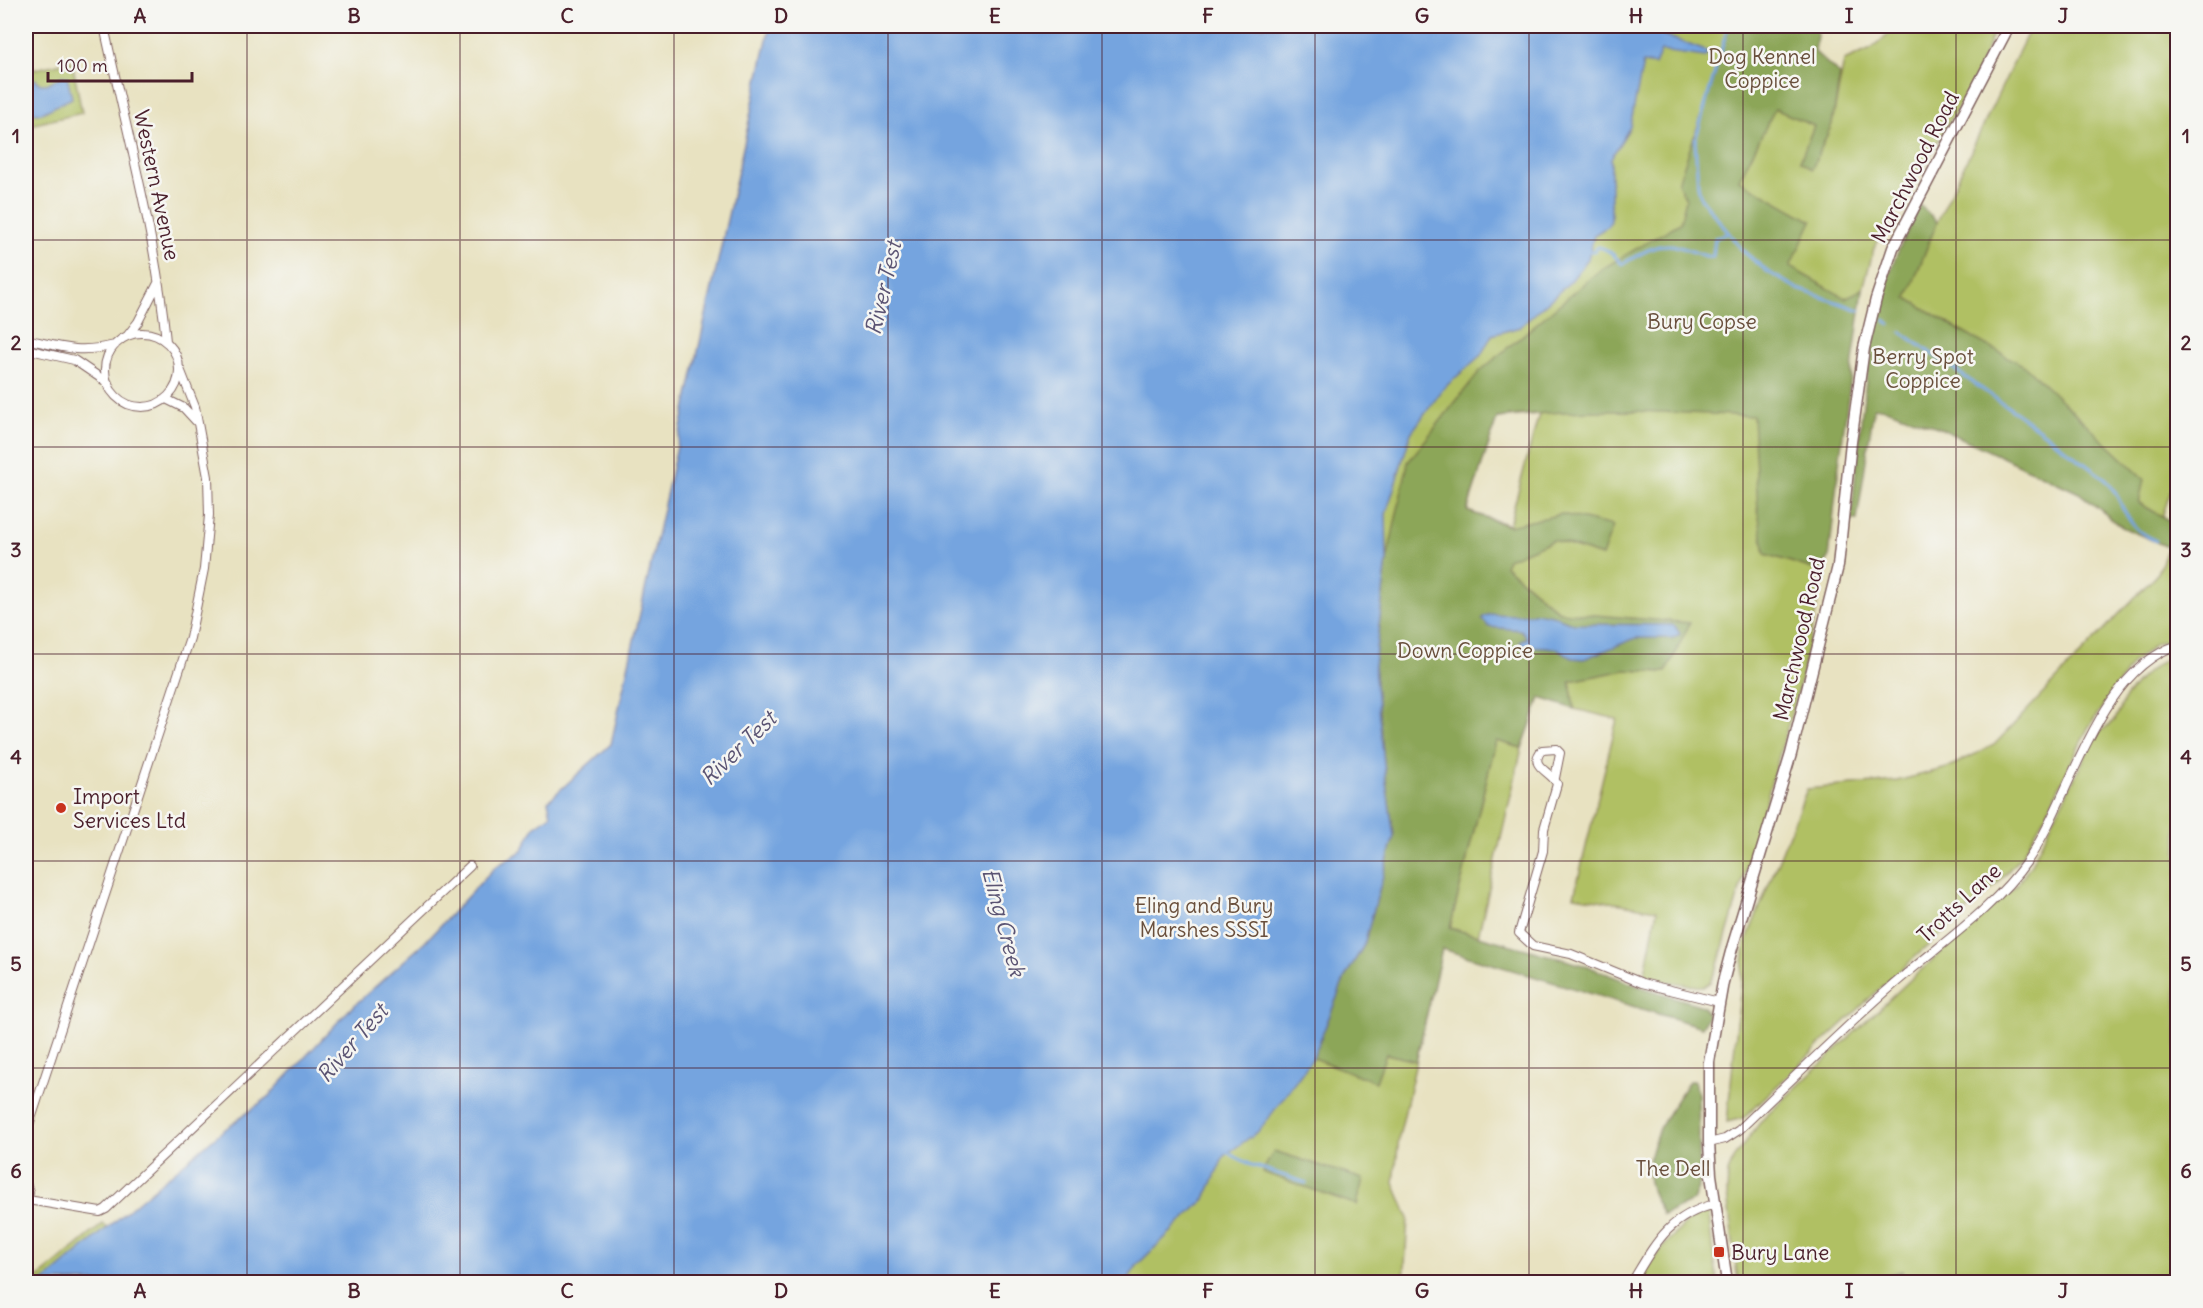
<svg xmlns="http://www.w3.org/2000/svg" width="2203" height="1308" font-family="Delius,sans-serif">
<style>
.green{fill:#b0c063;stroke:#7d7047;stroke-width:1.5;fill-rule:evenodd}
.forest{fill:#8ca659;stroke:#6b6242;stroke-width:1.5}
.water{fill:#75a4df;stroke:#606285;stroke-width:1.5}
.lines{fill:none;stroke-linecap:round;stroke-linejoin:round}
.stream{stroke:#75a4df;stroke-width:3}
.street-casing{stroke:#816360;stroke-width:10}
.secondary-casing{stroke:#816360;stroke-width:13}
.street{stroke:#fff;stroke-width:8}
.secondary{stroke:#fff;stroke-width:10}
.grid{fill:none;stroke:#4a1f2b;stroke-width:1.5;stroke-opacity:0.55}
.poi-dot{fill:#c8321e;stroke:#f6f6f2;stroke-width:2}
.labels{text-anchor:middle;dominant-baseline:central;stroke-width:5;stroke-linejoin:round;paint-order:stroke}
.park-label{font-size:21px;fill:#694f3c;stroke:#f6f6f2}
.street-label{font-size:21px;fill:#4a1f2b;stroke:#f6f6f2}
.poi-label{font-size:21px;fill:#4a1f2b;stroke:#f6f6f2;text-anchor:start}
.water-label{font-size:22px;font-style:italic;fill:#5b5473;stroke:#f6f6f2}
.neatline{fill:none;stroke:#4a1f2b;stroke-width:2}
.grid-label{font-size:20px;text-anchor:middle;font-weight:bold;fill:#4a1f2b}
</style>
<rect width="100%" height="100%" fill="#f6f6f2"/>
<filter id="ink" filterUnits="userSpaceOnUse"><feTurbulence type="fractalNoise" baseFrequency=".0167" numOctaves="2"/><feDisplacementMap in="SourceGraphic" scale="12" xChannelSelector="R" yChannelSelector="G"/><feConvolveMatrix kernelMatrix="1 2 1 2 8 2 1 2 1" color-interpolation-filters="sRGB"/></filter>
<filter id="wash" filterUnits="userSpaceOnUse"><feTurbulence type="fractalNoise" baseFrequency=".008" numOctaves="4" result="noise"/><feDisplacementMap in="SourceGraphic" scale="24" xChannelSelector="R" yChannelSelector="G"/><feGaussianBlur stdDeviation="1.35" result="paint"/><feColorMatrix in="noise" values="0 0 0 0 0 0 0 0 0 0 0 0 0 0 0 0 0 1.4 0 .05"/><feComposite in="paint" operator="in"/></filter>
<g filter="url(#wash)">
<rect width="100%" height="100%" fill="#e8e2c1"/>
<path class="green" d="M1528 26H1808L1814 126 1800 161 1832 124 1844 61 1871 49 1899 26H1994V32L1972 84 1874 248 1863 289 1765 554 1820 571 1816 611 1798 691 1717 968 1710 982 1703 987 1644 978 1657 910 1574 896 1617 719 1574 709 1570 681 1625 670 1666 672 1574 624 1505 566 1447 926 1399 1137 1394 1183 1408 1217 1404 1282H268ZM1539 414 1509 525 1467 511 1497 418ZM1562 514 1602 556 1553 540 1507 559Z
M2031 26H2177L2178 470 2162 517 2139 503 1964 333 1907 298 1937 222Z
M72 61 82 113 26 126V71Z
M2168 547 2177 551V638L2155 644 2131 665 2088 728 2046 814 2022 855 1996 885 1886 983 1743 1118 1727 1122 1745 944 1807 789 1897 781 1947 768 1994 745 2158 573Z
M2177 654V1282H1905L1902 1272 1862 1282H1738L1727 1194 1728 1173 1734 1157 1762 1120 1911 979 2016 886 2031 864 2096 735 2115 720 2125 698 2141 677 2164 660Z
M1496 741 1522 748 1478 936 1450 928Z
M1702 1210 1709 1214 1712 1247 1718 1282H1639C1655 1254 1676 1230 1702 1210Z
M103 1224 108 1227 88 1244 69 1282H33Z"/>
<path class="forest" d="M1728 26H1818L1815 52 1840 75 1832 124 1812 169 1800 161 1814 126 1775 109 1739 180 1812 221 1790 267 1845 298 1863 289 1839 464 1829 558 1820 571 1765 554 1758 511 1753 416C1668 412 1582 406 1497 418L1467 511 1509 526 1562 514 1613 526 1602 556 1553 540 1508 559 1505 566 1559 612 1690 623 1666 672 1625 670 1570 681 1574 709 1540 698 1522 748 1496 741 1450 928 1587 966 1635 985 1703 1006 1708 1016 1702 1027 1442 949 1416 1061 1386 1054 1376 1082 1313 1058 1345 977 1364 945 1394 836 1386 782 1374 666 1387 560 1408 462 1479 372 1600 270 1680 223 1686 199 1678 183 1713 82Z
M1920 205 1937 222 1907 298 1964 333 2025 366 2144 479 2139 503 2177 525V551L2122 527 2079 493 1940 428 1886 409 1874 407 1857 520H1851C1860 437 1865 337 1895 259 1902 241 1912 223 1920 205Z
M1689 1081H1695L1698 1094 1700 1182 1693 1201 1663 1215C1659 1207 1654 1198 1651 1190 1638 1154 1670 1109 1689 1081Z
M1274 1151 1363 1179 1357 1205 1262 1172Z
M1902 1271 1905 1282H1862Z"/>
<path class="water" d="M770 26H1634V29L1653 31 1708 52 1705 57 1661 51 1655 65 1643 63 1630 127 1611 158V221L1607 227 1594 235 1588 259 1571 281 1520 327 1492 335 1481 355 1443 389 1411 433 1386 514 1387 560 1374 666 1386 782 1394 836 1364 945 1345 977 1313 1058 1259 1131 1224 1156 1205 1199 1138 1264 1126 1282H43L220 1133 267 1098 349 1010 424 943 495 867 522 851 534 827 551 815 548 801 611 744Z
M62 76 67 77 72 98 42 113 26 112V85L35 79 40 84H47Z
M1540 613 1552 615 1574 624 1670 625 1675 626 1680 634 1673 638H1636L1584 659 1572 658 1558 649 1547 647 1522 646 1520 642 1527 638 1521 630 1489 627 1482 619 1484 616 1493 614 1514 615Z"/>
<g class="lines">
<path class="stream" d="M1728 26 1695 141 1698 186 1701 198 1743 251 1768 272 1798 289 1860 310
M1587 251H1594L1598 247C1609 249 1615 256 1622 264 1637 256 1658 241 1676 246 1687 249 1698 254 1709 257L1713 256 1715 238 1728 233
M1885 320 1890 324
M1901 332 2039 429 2106 480C2127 503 2121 526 2156 541
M2168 547 2178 551
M1228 1153 1252 1165 1306 1183"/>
</g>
</g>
<g filter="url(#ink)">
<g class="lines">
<defs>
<path id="street" d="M104 26C126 130 156 235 166 341
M105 370a37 37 0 1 1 74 0a37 37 0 1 1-74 0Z
M128 335 138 322 158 283
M26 339C61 347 78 354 115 345
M26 349 74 360 108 383
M166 399 184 408 196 421
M1555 778 1560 753 1556 749 1542 750C1527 767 1552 771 1557 784L1544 829 1543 851 1519 933 1533 946 1571 954 1642 983 1719 1002
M26 1134 190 638 204 569 209 515 208 477 195 407 180 369
M1709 1143 1725 1139 1739 1130C1787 1084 1835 1037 1884 993 1932 949 1990 914 2028 860 2071 798 2098 670 2178 645
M26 1183 29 1193 26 1207
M28 1200 100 1212 106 1209 470 866
M1632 1282C1655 1244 1668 1216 1715 1204"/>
<path id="secondary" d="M1727 1282 1711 1175 1709 1143V1062L1723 982 1732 948 1791 754 1838 566 1851 442 1864 348 1876 299 1893 248 2009 26"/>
</defs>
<use href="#street" class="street-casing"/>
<use href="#secondary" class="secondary-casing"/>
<use href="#street" class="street"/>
<use href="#secondary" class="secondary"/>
</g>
</g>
<path class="grid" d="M247 26V1282M460 26V1282M674 26V1282M888 26V1282M1102 26V1282M1315 26V1282M1529 26V1282M1743 26V1282M1956 26V1282M26 240H2178M26 447H2178M26 654H2178M26 861H2178M26 1068H2178"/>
<g class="poi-dot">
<circle cx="61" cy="808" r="6"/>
<rect x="1713" y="1246" width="12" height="12" rx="3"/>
</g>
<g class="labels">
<g class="park-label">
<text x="1762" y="56">Dog Kennel<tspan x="1762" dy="24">Coppice</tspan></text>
<text x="1702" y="321">Bury Copse</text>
<text x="1923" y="356">Berry Spot<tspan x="1923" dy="24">Coppice</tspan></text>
<text x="1465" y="650">Down Coppice</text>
<text x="1204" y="905">Eling and Bury<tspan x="1204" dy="24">Marshes SSSI</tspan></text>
<text x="1673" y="1168">The Dell</text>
</g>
<g class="street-label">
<text transform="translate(1915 167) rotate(-63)">Marchwood Road</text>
<text transform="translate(157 185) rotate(78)">Western Avenue</text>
<text transform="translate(1799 639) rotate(-77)">Marchwood Road</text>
<text transform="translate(1959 903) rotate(-43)">Trotts Lane</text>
</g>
<g class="poi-label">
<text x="73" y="796">Import<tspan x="73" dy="24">Services Ltd</tspan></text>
<text x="1731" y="1252">Bury Lane</text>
</g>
<g class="water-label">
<text transform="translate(883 288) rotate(-77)">River Test</text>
<text transform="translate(738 748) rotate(-44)">River Test</text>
<text transform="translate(1004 922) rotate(75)">Eling Creek</text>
<text transform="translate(352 1043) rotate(-49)">River Test</text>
</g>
</g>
<rect width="2203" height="1308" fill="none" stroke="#f6f6f2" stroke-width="66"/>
<path d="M48 72v9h144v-9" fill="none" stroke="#4a1f2b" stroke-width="3"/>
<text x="57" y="72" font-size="18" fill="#4a1f2b" stroke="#f6f6f2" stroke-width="4.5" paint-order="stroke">100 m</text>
<rect x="33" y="33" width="2137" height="1242" class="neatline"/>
<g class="grid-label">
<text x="140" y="23">A</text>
<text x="354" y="23">B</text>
<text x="567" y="23">C</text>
<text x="781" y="23">D</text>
<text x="995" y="23">E</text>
<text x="1208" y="23">F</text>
<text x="1422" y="23">G</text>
<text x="1636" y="23">H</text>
<text x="1849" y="23">I</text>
<text x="2063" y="23">J</text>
<text x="16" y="143">1</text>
<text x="2186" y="143">1</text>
<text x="16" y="350">2</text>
<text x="2186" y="350">2</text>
<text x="16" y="557">3</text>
<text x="2186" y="557">3</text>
<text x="16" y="764">4</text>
<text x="2186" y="764">4</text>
<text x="16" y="971">5</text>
<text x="2186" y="971">5</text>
<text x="16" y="1178">6</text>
<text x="2186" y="1178">6</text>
<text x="140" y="1298">A</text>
<text x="354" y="1298">B</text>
<text x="567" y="1298">C</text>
<text x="781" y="1298">D</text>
<text x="995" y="1298">E</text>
<text x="1208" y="1298">F</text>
<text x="1422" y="1298">G</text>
<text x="1636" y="1298">H</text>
<text x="1849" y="1298">I</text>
<text x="2063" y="1298">J</text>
</g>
</svg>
